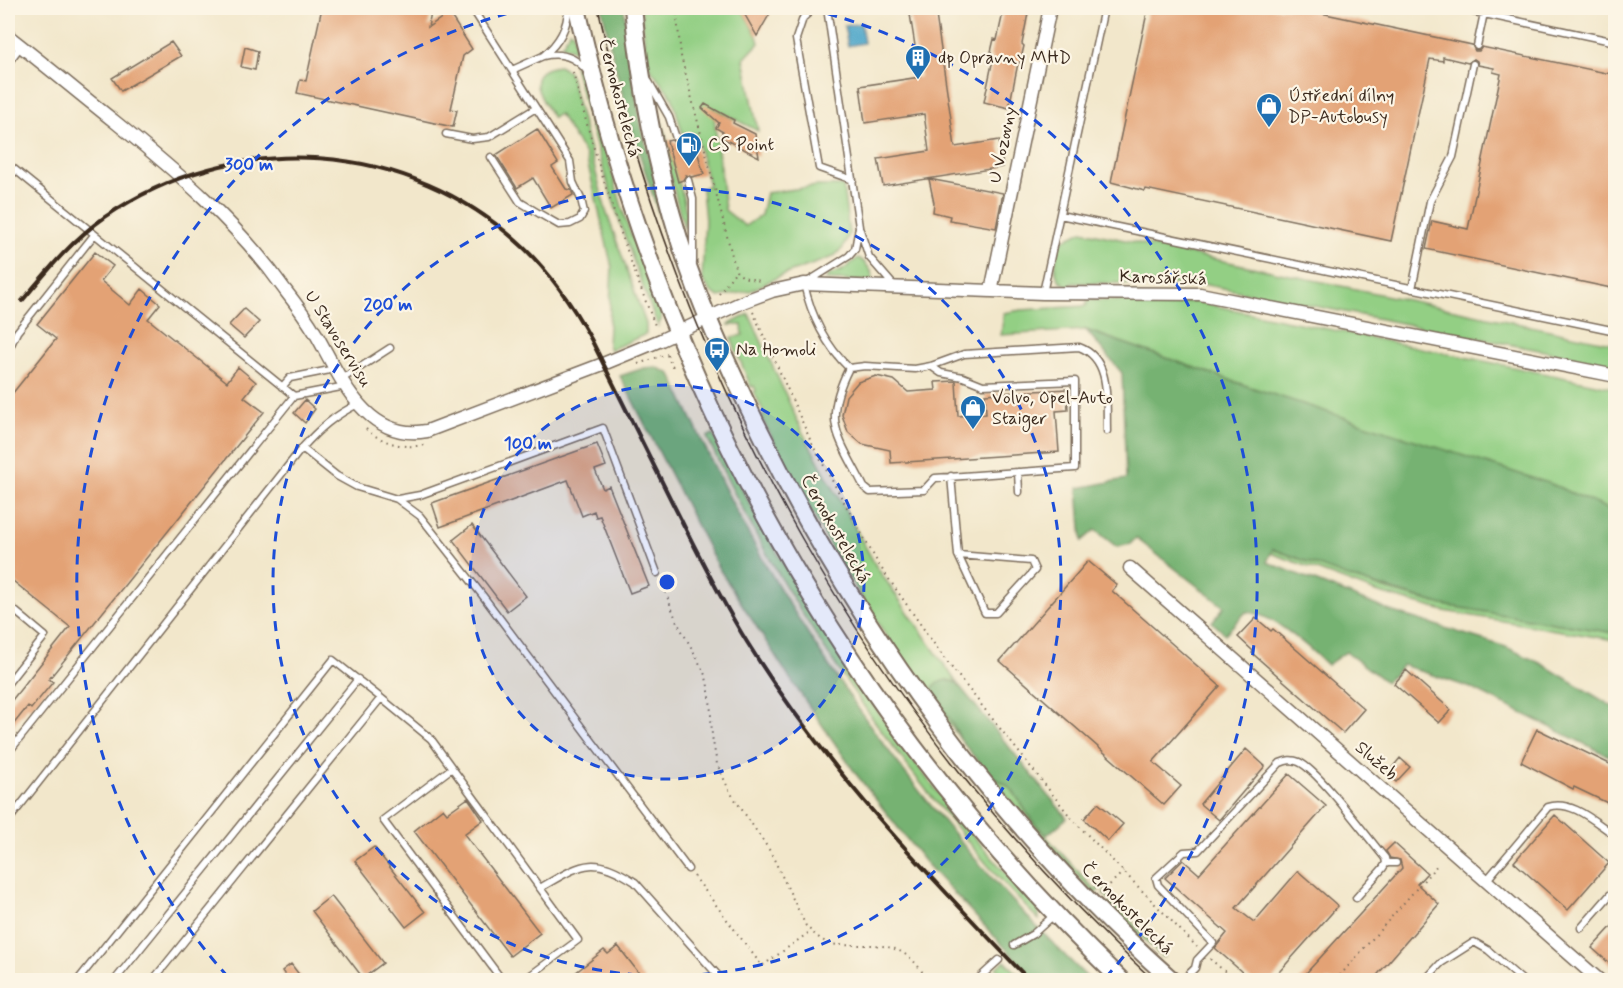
<svg xmlns="http://www.w3.org/2000/svg" width="1623" height="988" font-family="Mynerve,sans-serif">
<style>
.green{fill:#93cf84;stroke:#677c51;stroke-width:1.5}
.forest{fill:#76b272;stroke:#586e48;stroke-width:1.5}
.water{fill:#4ba5c9;stroke:#436874;stroke-width:1.5}
.building{fill:#e3a275}
.lines{fill:none;stroke-linecap:round;stroke-linejoin:round}
.lane-casing{stroke:#7b6c5b;stroke-width:9}
.street-casing{stroke:#7b6c5b;stroke-width:15}
.secondary-casing{stroke:#7b6c5b;stroke-width:20}
.path{stroke:#7b6c5b;stroke-width:2;stroke-dasharray:1.5 4.5;stroke-linecap:butt}
.lane{stroke:#fff;stroke-width:6}
.street{stroke:#fff;stroke-width:12}
.secondary{stroke:#fff;stroke-width:16}
.tram{stroke:#3b2a1e;stroke-width:1.5}
.rail{stroke:#3b2a1e;stroke-width:4}
.ring{fill:none;stroke:#1d4ed8;stroke-width:3;stroke-dasharray:10 8}
.labels{text-anchor:middle;dominant-baseline:central;stroke-width:4.5;stroke-linejoin:round;paint-order:stroke}
.poi-label{font-size:18px;fill:#3b2a1e;stroke:#fcf5e5;text-anchor:start}
.street-label{font-size:18px;fill:#3b2a1e;stroke:#fcf5e5}
.centre{fill:#1d4ed8;stroke:#fcf5e5;stroke-width:3}
.ring-label{font-size:18px;text-anchor:middle;font-weight:bold;fill:#1d4ed8;stroke:#fcf5e5;stroke-width:4.5;stroke-linejoin:round;paint-order:stroke}
</style>
<rect width="100%" height="100%" fill="#fcf5e5"/>
<filter id="ink" filterUnits="userSpaceOnUse"><feTurbulence type="fractalNoise" baseFrequency=".0167" numOctaves="2"/><feDisplacementMap in="SourceGraphic" scale="12" xChannelSelector="R" yChannelSelector="G"/><feConvolveMatrix kernelMatrix="1 2 1 2 8 2 1 2 1" color-interpolation-filters="sRGB"/></filter>
<filter id="wash" filterUnits="userSpaceOnUse"><feTurbulence type="fractalNoise" baseFrequency=".008" numOctaves="4" result="noise"/><feDisplacementMap in="SourceGraphic" scale="24" xChannelSelector="R" yChannelSelector="G"/><feGaussianBlur stdDeviation="1.35" result="paint"/><feColorMatrix in="noise" values="0 0 0 0 0 0 0 0 0 0 0 0 0 0 0 0 0 1.4 0 .05"/><feComposite in="paint" operator="in"/></filter>
<g filter="url(#wash)">
<rect width="100%" height="100%" fill="#f2e7cb"/>
<path class="green" d="M641 8H741L757 36 759 43 744 59 758 131 713 108 725 210 745 226 761 215 766 193 818 186H843L849 234 843 248 833 257 780 276 750 291 719 297 711 292 702 279 705 220 702 189 709 185 695 134 683 135 672 97 647 64Z
M570 30 573 32 576 51 562 45Z
M574 65 581 72 586 83 626 221 661 313V320L658 326C624 241 597 154 574 65Z
M559 66 569 72 606 211 646 324V334L610 350 608 345 612 267 586 156 559 114 553 118C540 97 521 70 559 66Z
M654 111 662 123 683 197 686 213 684 229Z
M1082 231 1615 344V365L1202 284 1072 283 1071 287C1048 280 1056 259 1060 242Z
M858 258C864 260 872 271 873 277L870 281 826 280 827 276 843 270Z
M1088 300 1197 302 1615 388V512L1551 484 1250 387 1086 330 1001 335 1004 313 1021 310 1086 306Z
M749 314 803 433 876 566 957 683 947 680 934 701 949 718 963 743 893 647 834 553 761 417 765 415 754 392 756 391 754 386 751 387 731 338 743 335 742 325H728Z
M713 434C801 607 903 766 1037 907L1039 912V920C1001 883 967 841 934 800 845 688 767 567 707 437Z
M1272 549 1384 589 1443 605 1615 633V640L1444 611 1376 592 1271 553Z
M988 774 1007 785 1013 791 1033 822 1094 889 1102 888 1094 894 1047 843Z
M1106 891 1135 926 1164 954V957H1162L1109 905 1112 902 1103 893Z
M1005 961 1024 980H1005L996 968Z"/>
<path class="forest" d="M602 8H624L631 68 642 129 672 239 670 242 668 240C641 164 618 87 602 8Z
M1086 330 1250 387 1551 484 1615 512V633L1443 605 1351 578 1273 549 1267 562 1390 611 1506 647 1542 664 1615 708V759L1471 688 1403 665 1386 682 1346 652 1327 665C1310 648 1270 612 1246 612L1225 634 1212 622 1224 607 1136 538 1130 544 1117 547 1095 530 1082 541 1078 488 1126 479 1122 373Z
M656 367 671 374C702 441 732 508 770 572 859 722 965 860 1090 980H1035L924 861 856 774 791 680 718 567 620 376 644 368Z
M947 680 957 683 1067 818 1047 835 1033 822 1013 791 1007 785 988 774 963 743 949 718 930 694C933 685 937 682 947 680Z"/>
<path class="water" d="M861 23 864 43 848 46 844 26Z"/>
<g id="blocks">
<path class="building" d="M330 8H423V10L431 12 428 27 449 13 472 49 463 56 451 109 457 110 453 127 297 93 300 80 306 81 321 12Z
M741 8H773L757 36Z
M909 8H935L955 147 999 140 1003 167 883 186 878 159 929 151 924 114 865 123 860 86 920 77Z
M1004 8H1029L1022 44 1024 46 1020 63H1018L1009 108 984 102 993 59 990 56 994 39 997 40Z
M1148 8H1297L1472 45 1475 51H1479L1482 47 1616 75V289L1426 249 1432 221 1468 229 1501 74 1493 72 1494 68 1478 65 1477 61 1474 59 1468 63 1443 57V61L1430 59 1391 241 1146 189 1145 191 1134 188 1111 182Z
M171 42 181 56 121 91 112 78Z
M245 47 258 51 255 70 241 67Z
M705 104 734 120 733 123 755 134 759 157 720 137 723 132 716 128 719 123 702 108Z
M537 129 558 163 552 167 566 189 571 190 573 195 551 208 533 178 517 188 496 155Z
M685 136 687 140 693 138 704 174 692 177 686 175 683 180 678 182 667 141 671 140 677 143 681 137Z
M929 179 1003 193 996 228 949 220 950 216 933 212 934 203Z
M95 252 113 266 101 281 130 305 142 289 160 304 148 319 227 382 238 367 256 382 244 397 264 412 49 679 53 682 31 709 28 706 8 731V705L70 627 8 577V399L56 339 37 324Z
M244 309 259 322 244 338 229 325Z
M876 376 894 380 908 392 936 390 935 382 956 381 958 416 986 414 985 394 1067 389 1068 410 1056 411 1059 452 891 463 890 450 862 444 848 432 842 415 846 396 858 382Z
M305 400 315 409 305 423 294 413Z
M597 444 606 466 595 470 603 489 609 486 649 586 630 593 600 516 596 517 594 511 582 516 568 480 440 527 432 503Z
M472 525 526 596 507 611 453 540Z
M1088 561 1117 585 1112 591 1220 686 1153 762 1181 786 1164 805 1000 661Z
M1256 618 1271 631 1273 629 1364 709 1343 733 1252 653 1253 651 1238 637Z
M1406 670 1451 710 1439 723 1394 684Z
M1537 729 1616 767V807L1574 787 1573 789 1521 762Z
M1246 749 1265 766 1219 820 1200 804Z
M1400 758 1410 767 1396 782 1387 774Z
M1289 774 1326 806 1236 908 1254 922 1298 871 1338 906 1271 981H1252L1215 948 1227 933 1165 878 1183 860 1199 874Z
M468 798 483 820 464 834 540 933 510 956 414 831 443 808 447 813Z
M1098 803 1123 824 1108 841 1084 819Z
M1555 815 1609 863 1568 910 1514 862Z
M1394 843 1427 873 1417 884 1439 904 1372 981H1299L1402 868 1400 860 1390 858 1386 851Z
M374 847 425 912 406 927 355 861Z
M331 896 383 963 363 978 312 911Z
M1616 922V969L1592 948Z
M618 946 645 981H565L604 950 608 954Z
M291 964 304 981H289L282 971Z"/>
</g>
</g>
<g filter="url(#ink)">
<use href="#blocks" fill-opacity="0" stroke="#7b6c5b" stroke-width="1.5"/>
<g class="lines">
<defs>
<path id="lane" d="M568 8C568 28 559 43 543 56 561 52 575 56 587 71
M814 8 803 18 796 39 819 168 853 180
M827 8 859 227 855 249 849 256 804 284C811 315 826 346 849 368L865 366 915 369 931 366 964 354 1079 347C1112 359 1106 401 1107 431
M1456 8 1616 42
M1477 46 1484 13
M8 63 21 46
M512 70 543 56
M649 82 669 117 676 138
M446 134 472 139 489 137 536 108 472 8
M491 157 520 202 540 214 559 225 570 224 580 219 584 212 581 199 573 182 570 161 536 108
M8 164 294 396
M688 180 693 199V262
M1060 215 1616 331
M860 230 869 257 895 287
M1412 289 1430 201 1453 157 1473 64
M1043 293 1104 8
M8 351 17 332 94 235
M849 368C821 423 839 437 864 487L870 492 924 490 935 478 1075 468V381L983 385 963 377 941 373 931 366
M342 379 390 348
M282 387 290 378 335 369
M302 448 337 476 357 487 397 499 420 516 483 596 688 869
M1018 472 1019 492
M951 476 958 555 985 613H996L1035 570 1031 561 958 555
M398 499 420 495 603 428 657 573
M8 605 45 636 8 683
M381 698 431 739 452 768
M8 753 294 396 346 386
M8 821 302 448C319 429 335 415 358 404
M1386 863H1396
M1486 881 1548 807C1572 799 1596 823 1616 836
M540 888C582 864 592 854 635 882L722 980
M1581 928 1616 888
M1014 945 1033 934 1054 915
M78 980 333 660 381 698 153 980
M115 980 358 679
M502 980 383 820 452 768 578 940 524 980
M977 980 999 960
M1183 980 1195 968 1197 960 1213 943 1158 885 1156 878 1184 852 1198 851 1280 763C1287 760 1292 759 1299 762 1319 771 1368 838 1385 858L1386 863 1383 868 1356 898
M1425 980 1441 963 1474 942 1488 950 1522 980"/>
<path id="street" d="M8 36C44 64 79 93 114 121 177 172 238 223 285 290 296 304 307 319 316 334 341 378 366 442 427 431L603 364 661 340 745 301 772 291 804 284 1043 293 1200 294 1616 376
M991 291 1050 8
M1130 568 1599 980"/>
<path id="secondary" d="M577 8C659 384 843 713 1121 980
M633 8C641 88 656 165 680 242 699 303 727 363 755 421 857 631 998 825 1172 980"/>
</defs>
<use href="#lane" class="lane-casing"/>
<use href="#street" class="street-casing"/>
<use href="#secondary" class="secondary-casing"/>
<path class="path" d="M676 8 681 56 736 271 743 277 760 281
M573 72C595 159 623 244 656 328
M719 294 735 272
M753 312 813 446 879 565 944 658 1073 820 1197 947
M667 355 672 366 677 364
M638 364 667 354
M366 429C382 443 404 449 425 445
M661 581 677 622 696 656 706 677 710 696 712 736 717 764 730 792 770 851 806 926C813 933 819 939 828 943 837 946 848 945 857 945 891 944 910 949 927 980
M694 876 762 966 811 931
M1101 893 1123 872
M1210 959 1235 980
M1336 980 1439 863"/>
<use href="#lane" class="lane"/>
<use href="#street" class="street"/>
<use href="#secondary" class="secondary"/>
<path class="tram" d="M598 8C681 381 871 721 1153 980"/>
<path class="rail" d="M22 301C48 270 72 240 105 217 234 128 409 139 524 248 551 274 573 306 591 339 618 393 645 447 672 502 696 549 719 597 747 642 825 768 927 874 1029 980"/>
</g>
</g>
<circle cx="667" cy="582" r="197" fill="#1d4ed8" fill-opacity=".12"/>
<g class="ring">
<circle cx="667" cy="582" r="197"/>
<circle cx="667" cy="582" r="394"/>
<path d="M228 977A591 591 0 0 1 524 9M810 9A591 591 0 0 1 1106 977"/>
</g>
<defs>
<symbol id="building-pin" viewBox="-11 -11 22 30"><path d="M0 17L-7.5 6A9.5 9.5 0 1 1 7.5 6Z" fill="#1f6fb2" stroke="#fcf5e5"/><path d="M-4-6H4V6H1V3H-1V6H-4ZM-2.5-4.3h1.7v1.8h-1.7ZM.8-4.3h1.7v1.8H.8ZM-2.5-1h1.7V.8h-1.7ZM.8-1h1.7V.8H.8Z" fill="#fff"/></symbol>
<symbol id="shop-pin" viewBox="-11 -11 22 30"><path d="M0 17L-7.5 6A9.5 9.5 0 1 1 7.5 6Z" fill="#1f6fb2" stroke="#fcf5e5"/><path d="M-5-2.5h2.3a2.7 3.5 0 0 1 5.4 0H5L5.5 6h-11ZM-1.5-2.5h3a1.5 2.3 0 0 0-3 0Z" fill="#fff"/></symbol>
<symbol id="fuel-pin" viewBox="-11 -11 22 30"><path d="M0 17L-7.5 6A9.5 9.5 0 1 1 7.5 6Z" fill="#1f6fb2" stroke="#fcf5e5"/><path d="M-5.5-6h7V0h2V4h1.3V-2.5L3-4.5l.8-.8L6-3V5H2.5V1h-1V6h-7ZM-4.2-4.7v3.2H.2V-4.7Z" fill="#fff"/></symbol>
<symbol id="bus-pin" viewBox="-11 -11 22 30"><path d="M0 17L-7.5 6A9.5 9.5 0 1 1 7.5 6Z" fill="#1f6fb2" stroke="#fcf5e5"/><path d="M-5-6H5V4H4V6H2V4H-2V6H-4V4H-5ZM-3.5-4V0h7V-4ZM-3.5 1.2v1.5H-2V1.2ZM2 1.2v1.5H3.5V1.2Z" fill="#fff"/></symbol>
</defs>
<g fill-rule="evenodd">
<use href="#building-pin" x="903" y="43" width="30" height="40"/>
<use href="#shop-pin" x="1254" y="91" width="30" height="40"/>
<use href="#fuel-pin" x="674" y="130" width="30" height="40"/>
<use href="#bus-pin" x="702" y="335" width="30" height="40"/>
<use href="#shop-pin" x="958" y="393" width="30" height="40"/>
</g>
<g class="labels">
<g class="poi-label">
<text x="938" y="58">dp Opravny MHD</text>
<text x="1288" y="96">Ústřední dílny<tspan x="1288" dy="21">DP-Autobusy</tspan></text>
<text x="708" y="145">CS Point</text>
<text x="736" y="350">Na Homoli</text>
<text x="992" y="398">Volvo, Opel-Auto<tspan x="992" dy="21">Staiger</tspan></text>
</g>
<g class="street-label">
<text transform="translate(619 98) rotate(75)">Černokostelecká</text>
<text transform="translate(1003 145) rotate(-78)">U Vozovny</text>
<text transform="translate(1163 278) rotate(2)">Karosářská</text>
<text transform="translate(338 339) rotate(58)">U Stavoservisu</text>
<text transform="translate(835 529) rotate(60)">Černokostelecká</text>
<text transform="translate(1376 761) rotate(41)">Služeb</text>
<text transform="translate(1127 909) rotate(45)">Černokostelecká</text>
</g>
</g>
<circle cx="667" cy="582" r="9" class="centre"/>
<g class="ring-label">
<text x="249" y="170">300 m</text>
<text x="388" y="310">200 m</text>
<text x="528" y="449">100 m</text>
</g>
<rect width="1623" height="988" fill="none" stroke="#fcf5e5" stroke-width="30"/>
</svg>
